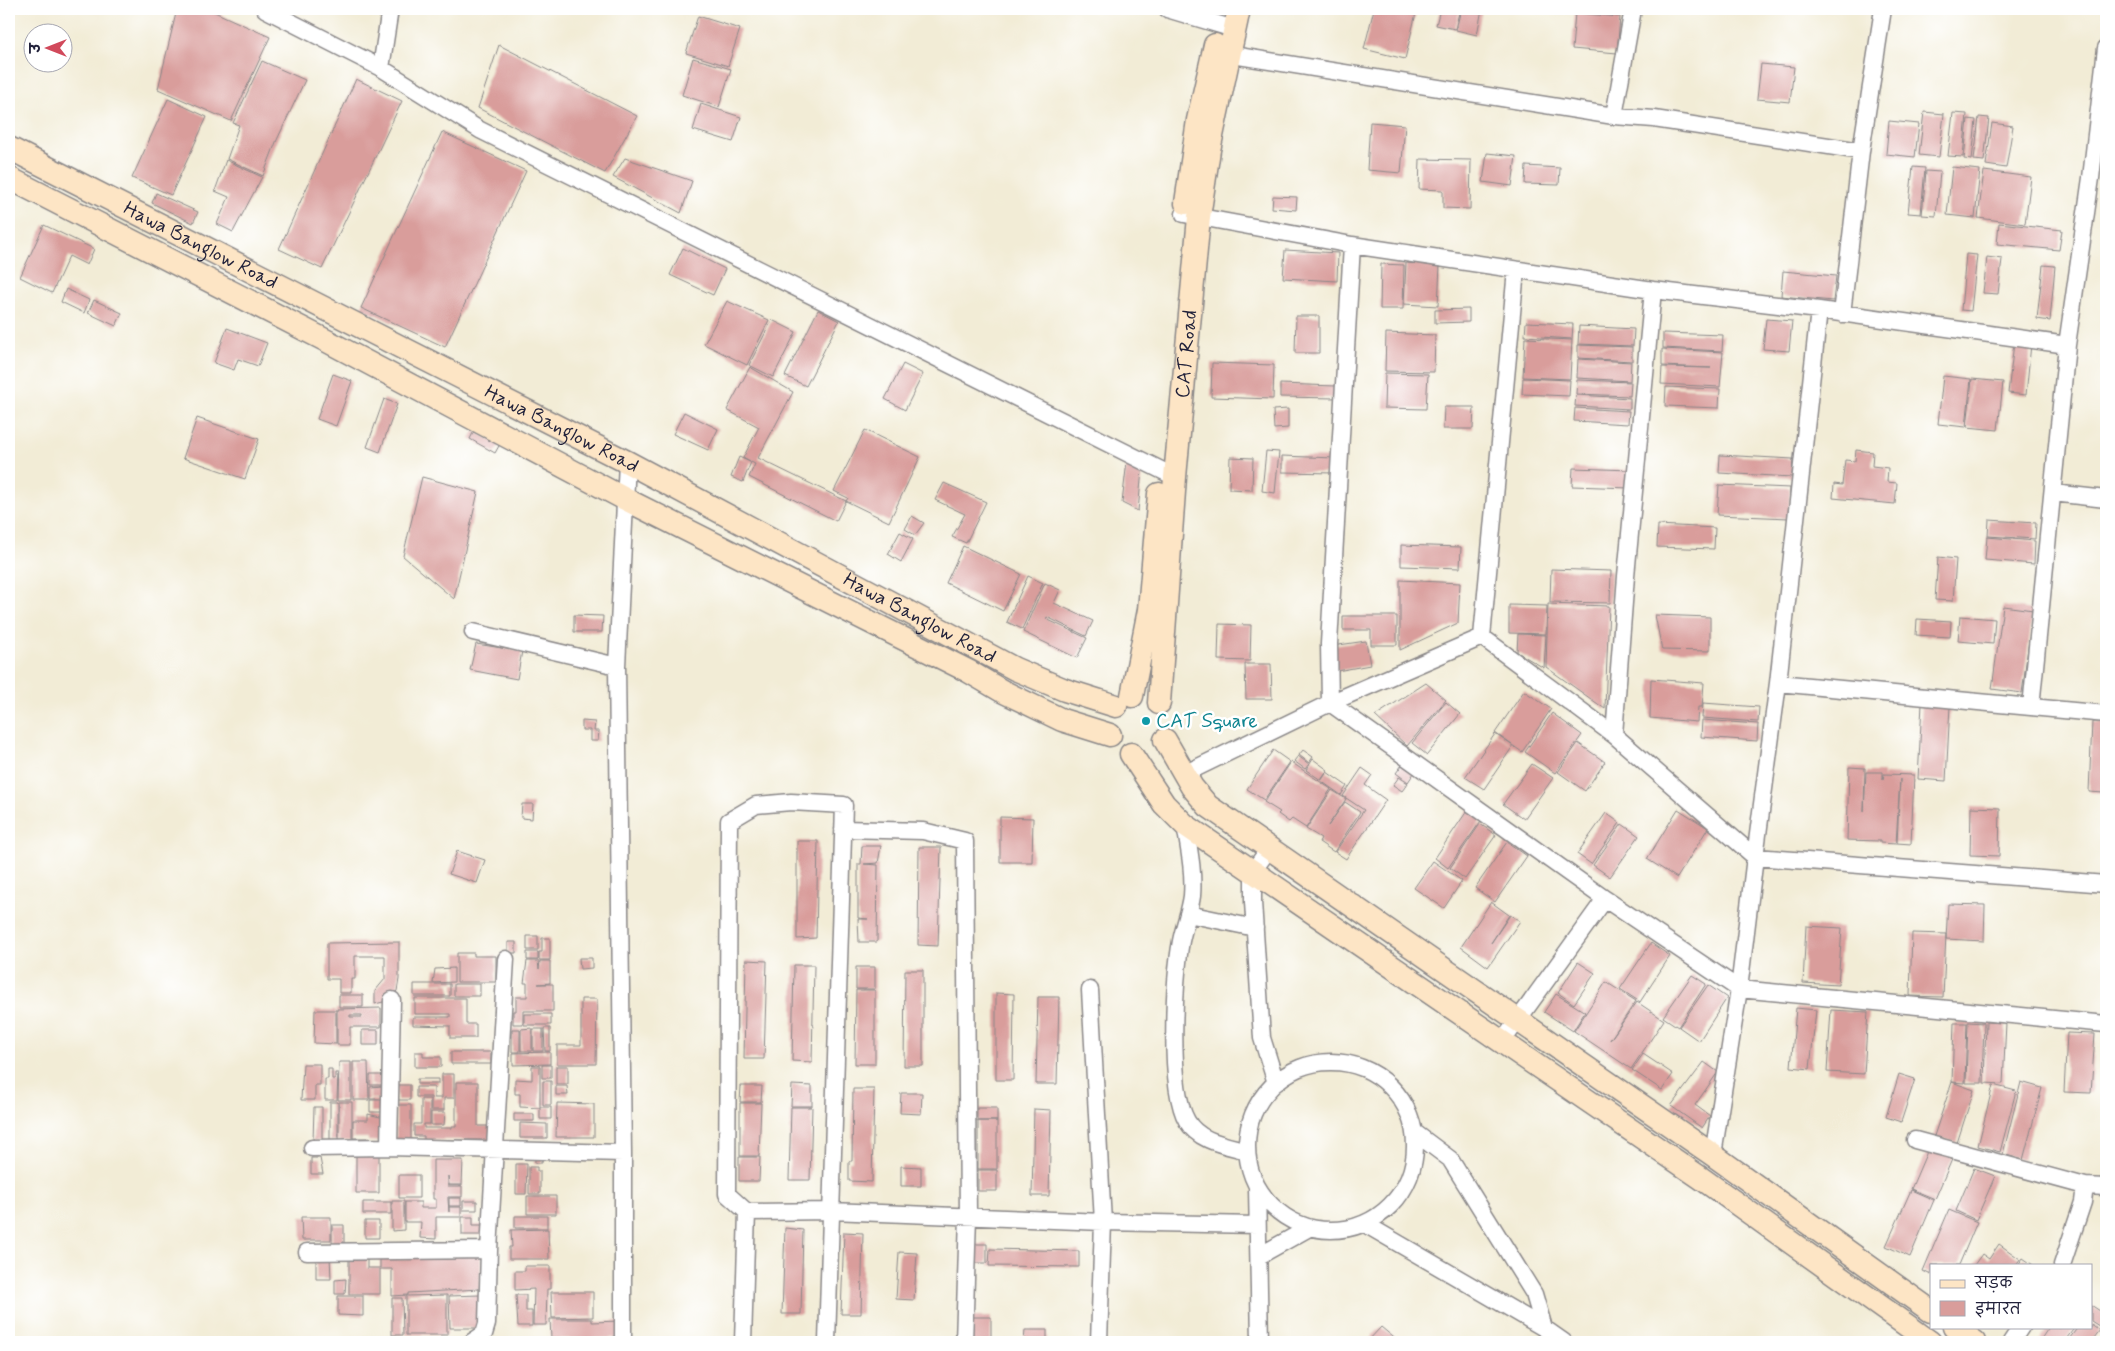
<svg xmlns="http://www.w3.org/2000/svg" width="2115" height="1351" font-family="Mynerve,'Playpen Sans Deva',sans-serif">
<style>
.building{fill:#d99d9b;fill-rule:evenodd}
.lines{fill:none;stroke-linecap:round;stroke-linejoin:round}
.street-casing{stroke:#8a8788;stroke-width:19}
.secondary-casing{stroke:#8a8788;stroke-width:25}
.street{stroke:#fff;stroke-width:16}
.secondary{stroke:#fde5c5;stroke-width:22}
.culture-dot{fill:#0f9aa8;stroke:#fff;stroke-width:2}
.labels{text-anchor:middle;dominant-baseline:central;stroke-width:5;stroke-linejoin:round;paint-order:stroke}
.street-label{font-size:20px;fill:#22223b;stroke:#fff}
.culture-label{font-size:20px;fill:#0d838f;stroke:#fff;text-anchor:start}
</style>
<rect width="100%" height="100%" fill="#fff"/>
<filter id="ink" filterUnits="userSpaceOnUse"><feTurbulence type="fractalNoise" baseFrequency=".02" numOctaves="2"/><feDisplacementMap in="SourceGraphic" scale="10" xChannelSelector="R" yChannelSelector="G"/><feConvolveMatrix kernelMatrix="1 2 1 2 8 2 1 2 1" color-interpolation-filters="sRGB"/></filter>
<filter id="wash" filterUnits="userSpaceOnUse"><feTurbulence type="fractalNoise" baseFrequency=".0096" numOctaves="4" result="noise"/><feDisplacementMap in="SourceGraphic" scale="20" xChannelSelector="R" yChannelSelector="G"/><feGaussianBlur stdDeviation="1.12" result="paint"/><feColorMatrix in="noise" values="0 0 0 0 0 0 0 0 0 0 0 0 0 0 0 0 0 1.4 0 .05"/><feComposite in="paint" operator="in"/></filter>
<g filter="url(#wash)">
<rect width="100%" height="100%" fill="#f2ecd6"/>
<g id="blocks">
<path class="building" d="M177 9H208L270 37 231 121 158 89Z
M1374 9H1417L1405 59 1364 49Z
M1440 9H1460L1455 29 1436 25Z
M1461 9H1482L1477 35 1456 30Z
M1575 13 1620 17 1617 53 1572 49Z
M698 16 740 29 728 66 686 53Z
M499 45 637 116 605 173 478 108Z
M693 58 731 69 719 107 682 95Z
M262 61 305 80 276 142 263 176 227 159 239 125 233 123Z
M1761 64 1794 67 1790 102 1757 99Z
M356 79 402 101 322 269 279 249Z
M168 99 207 117 171 195 132 178Z
M701 104 741 117 733 142 693 130Z
M1924 112 1944 114 1939 157 1919 155Z
M1953 113 1967 114 1963 157 1948 156Z
M1979 117 1989 118 1984 161 1974 160Z
M1968 119 1976 120 1972 160 1964 159Z
M1889 121 1919 124 1915 157 1886 154Z
M1370 122 1405 125 1401 173 1367 170Z
M1992 123 2013 126 2006 168 1986 165Z
M442 132 526 171 445 347 361 308Z
M1487 153 1516 156 1512 186 1483 182Z
M625 158 692 181 681 213 613 177Z
M1420 159 1471 160 1470 209 1443 208V190L1419 189Z
M226 160 262 177 233 232 217 224 229 197 215 191Z
M1526 166 1560 168 1559 185 1525 184Z
M1913 167 1925 168 1921 214 1908 213Z
M1952 167 1980 170 1975 218 1947 215Z
M1926 171 1940 172 1936 216 1922 215Z
M1984 171 2031 177 2025 224 1978 218Z
M156 193 198 212 193 223 152 203Z
M1273 196 1297 197 1296 210 1272 208Z
M1999 223 2062 230 2059 250 1997 244Z
M44 225 94 249 87 265 69 256 52 293 20 277Z
M683 248 725 269 713 295 670 275Z
M1285 250 1338 253 1337 281 1283 278Z
M1966 254 1977 255 1971 311 1961 310Z
M1987 257 2002 259 1998 294 1983 293Z
M1406 263 1440 265 1438 306 1404 304Z
M1381 264 1404 265 1403 309H1380Z
M2043 265 2055 266 2050 321 2037 319Z
M1783 271 1836 276 1833 301 1781 296Z
M66 289 89 300 84 313 61 302Z
M94 300 122 313 116 326 88 313Z
M727 301 769 320 747 365 704 344Z
M1469 309V322L1435 323V310Z
M818 310 839 321 806 386 785 376Z
M1296 316H1319V353H1295Z
M1766 319 1792 321 1789 351 1763 349Z
M772 320 796 332 773 377 749 365Z
M1526 322 1573 324 1572 339 1525 336Z
M1579 326 1634 329 1633 346 1578 344Z
M227 328 267 343 258 366 238 359 234 370 214 363Z
M1386 333 1435 335 1434 372 1385 371Z
M1663 333 1723 335 1722 351 1663 348Z
M1525 338 1572 340 1570 379 1523 377Z
M2014 343 2031 344 2026 395 2008 393Z
M1578 345 1632 347V361L1578 358Z
M1662 349 1723 352 1720 387 1661 384 1662 367 1711 368 1662 366Z
M1578 359 1631 362 1630 381 1577 378Z
M1212 363 1274 365 1273 399 1211 397Z
M903 364 923 374 905 410 885 399Z
M750 367 793 392 758 458 846 501 836 521 749 477 755 464 751 462 743 482 731 477 739 457 750 462 743 458 759 427 727 410Z
M1385 373 1428 374 1426 409 1384 408Z
M333 374 352 381 336 426 317 419Z
M1943 376 1971 379 1966 427 1938 424Z
M1523 378 1570 380 1569 396 1522 394Z
M1972 379 2003 382 1998 430 1967 427Z
M1577 380 1631 382 1630 396 1576 394Z
M1280 384 1336 386V398L1280 397Z
M1666 387 1720 389 1719 408 1665 406Z
M1576 395 1630 398V409L1575 406Z
M384 399 397 404 380 452 367 447Z
M1444 407H1474L1473 429H1443Z
M1575 408 1629 411 1628 424 1574 421Z
M1288 409V428L1274 429 1273 410Z
M684 412 718 429 708 450 673 434Z
M197 418 259 439 245 479 183 458Z
M865 430 920 457 889 522 846 501 848 498 834 491Z
M474 431 500 444 495 453 470 439Z
M1856 450 1873 452 1872 466 1888 468 1887 482 1897 483 1895 504 1833 498 1834 484 1842 485 1845 460 1855 461Z
M1266 451 1279 452 1275 493 1262 491Z
M1720 455 1793 459 1792 477 1719 473Z
M1282 456 1335 458V473L1282 472Z
M1230 457 1253 458 1252 490 1229 489Z
M1127 461 1142 470 1138 511 1122 503Z
M1573 468 1631 470 1630 488 1572 486Z
M422 477 478 492 454 599 403 556Z
M944 483 986 502 966 543 952 537 965 514 935 500Z
M1719 485 1790 488 1789 518 1717 515Z
M912 516 924 523 915 535 905 529Z
M1989 520 2036 523 2035 539 1988 536Z
M1658 525 1715 528 1714 549 1657 547Z
M900 532 913 539 901 562 888 554Z
M1987 537 2035 541 2034 564 1985 560Z
M1401 545 1461 547 1460 568 1401 566Z
M963 546 1021 574 1003 611 946 583Z
M1938 557 1956 559 1953 601 1935 600Z
M1551 569 1611 571 1610 603 1550 602Z
M1028 576 1043 583 1022 629 1007 622Z
M1400 580 1460 583 1458 623 1400 650Z
M1045 583 1060 590 1054 603 1093 621 1086 636 1047 617 1046 619 1087 638 1077 658 1023 632Z
M1548 604 1609 606 1605 709 1546 667Z
M1509 605 1547 606 1546 634 1509 633Z
M2003 606 2033 610 2022 693 1992 689Z
M574 615 603 616 602 632H574Z
M1655 615 1710 617V651L1662 650Z
M1343 616H1397V645H1371V630H1343Z
M1960 616 1995 619 1993 644 1958 641Z
M1917 619 1951 621 1950 637 1916 635Z
M1219 624 1251 625 1250 661 1218 660Z
M1518 634 1546 635 1544 668 1517 652Z
M1366 641 1370 665 1337 671 1332 646Z
M476 644 522 651 517 679 470 670Z
M1245 664H1271L1272 699H1246Z
M1651 679 1704 683 1702 707H1698L1697 722 1650 718Z
M1426 683 1446 700 1407 746 1375 716Z
M1524 691 1551 709 1522 752 1495 733Z
M1446 702 1460 714 1427 755 1412 743Z
M1703 703 1759 707 1758 722 1702 718Z
M1922 704 1950 706 1946 781 1918 779Z
M1552 713 1582 735 1555 773 1525 752Z
M1702 720 1758 724 1757 741 1701 737Z
M582 721 595 722 594 731H599L598 741H590V730H582Z
M2092 722H2106L2104 793 2089 792Z
M1495 734 1513 746 1484 789 1465 777Z
M1578 743 1605 762 1585 791 1558 772Z
M1273 750 1290 762 1264 800 1247 789Z
M1303 750 1313 757 1309 763 1299 755Z
M1298 756 1309 764 1305 769 1294 761Z
M1313 759 1328 770 1321 780 1306 770Z
M1291 762 1331 789 1306 828 1292 819 1289 822 1278 814 1280 812 1264 802Z
M1532 764 1553 778 1524 819 1503 804Z
M1402 765 1414 773 1408 782 1396 773Z
M1849 767 1865 768 1864 812 1866 772H1883V780L1884 774 1914 775 1911 844 1897 843 1900 779 1896 844 1880 843V841L1847 840Z
M1362 768 1372 775 1365 785 1386 800 1346 859 1335 852 1364 810 1343 796Z
M1327 772 1347 786 1341 795 1321 781Z
M1399 777 1408 783 1402 791 1393 785Z
M1332 790 1346 799 1328 826 1345 802 1360 812 1334 852 1319 842 1321 838 1306 829Z
M522 804H533L532 819 521 818Z
M1971 807 2000 808 1999 856 1970 855Z
M1469 808 1483 818 1448 868 1435 858Z
M1678 809 1708 828 1677 878 1647 859Z
M1606 813 1620 823 1591 864 1577 854Z
M1000 817 1033 818 1032 862H1000Z
M1480 824 1496 835 1465 879 1450 868Z
M1622 824 1639 836 1610 877 1593 865Z
M797 841H818L816 938 797 939Z
M1507 842 1527 856 1495 902 1475 888Z
M862 846H881L878 863 864 864 878 865 877 942H859L858 919H868L858 918V864H861Z
M919 847H941L938 946 918 945Z
M457 851 485 860 477 883 449 874Z
M1433 861 1462 881 1444 908 1414 888Z
M1491 902 1509 915 1491 943 1510 915 1520 921 1488 967 1461 947Z
M1948 904 1985 905 1984 941 1946 939Z
M1806 926 1842 928 1838 985 1803 983Z
M1912 933 1946 934 1943 997 1910 996Z
M527 936H538V950H527Z
M542 938H550V960H539V952H542Z
M399 942V979L397 991 387 1001 375 1004V991L385 979V956H355V979H351V993H339V979H327V943Z
M508 942H516V953H508Z
M1651 943 1670 956 1640 1002 1620 989Z
M527 952H538V960H527Z
M457 953H474V956H496V982H457Z
M579 958H592V968L580 969Z
M746 960 767 961 764 1059H744Z
M527 961H538L539 969 540 961H550V983L538 984H553V1011H523V1024H513V1011H516V997H527V983H524Z
M1578 962 1595 973 1574 1004 1558 993Z
M794 965H814L812 1062 792 1061Z
M856 967H875V989H856Z
M454 968V982L433 983 435 969Z
M905 970H923V1066H904Z
M1692 975 1706 984 1678 1027 1663 1017Z
M1606 982 1636 1001 1610 1040 1637 1002 1664 1020 1631 1069 1574 1031Z
M414 984H450V996H414Z
M454 984H480V996H454Z
M1708 985 1727 998 1699 1041 1679 1027Z
M856 990H875V1064H855Z
M996 993 1014 994 1013 1080H996Z
M1556 994 1585 1012 1573 1031 1544 1012Z
M339 995H363V1007H339Z
M1038 997H1059L1057 1084H1036Z
M415 998H466V1024H476V1038H450V1026L413 1025V1017H450V1014H415Z
M581 999H597L596 1064H557V1045H581Z
M381 1008V1027H350V1045H337V1009ZM350 1015H362V1017H350Z
M1796 1008 1816 1010 1810 1069 1791 1067Z
M315 1010H336V1044L314 1043Z
M1831 1010 1868 1012 1864 1074 1827 1072Z
M524 1014H551V1025H524Z
M1968 1022 1984 1023 1982 1083H1966Z
M1986 1022 2006 1023 2003 1084 1984 1083Z
M1954 1023H1967L1965 1083 1952 1082 1974 1090 1957 1143 1934 1136 1952 1082Z
M532 1028V1051H521V1029Z
M544 1028H550V1051H545Z
M512 1029H520V1052H512Z
M533 1029H543V1051H533Z
M362 1030H378V1045H362Z
M2067 1033 2095 1034 2091 1093 2064 1092Z
M415 1052H423V1057H441V1067H415Z
M451 1052H491V1064H451Z
M550 1052V1064L513 1065V1053Z
M1643 1054 1673 1074 1662 1090 1632 1070Z
M339 1062H351V1100H338Z
M353 1062H368L369 1100H353Z
M1704 1062 1718 1072 1695 1105 1710 1116 1702 1128 1671 1106Z
M303 1064H320V1085H315V1100H301Z
M542 1065H551V1078H542Z
M532 1066H540V1108L520 1107V1094H515V1079L532 1080Z
M556 1066H568V1084H556Z
M328 1069H332V1079H335V1073H338L337 1100H325V1079H328Z
M442 1074H454V1098H444V1110H431V1097H416V1087H434V1098H442Z
M1899 1074 1915 1079 1901 1122 1886 1117Z
M370 1075H385V1085H370Z
M417 1079H438V1084H417Z
M543 1081H551V1105H543Z
M456 1082H478V1126H493V1140H424V1136H414V1124H421V1099H430V1124H424V1128H452V1126H456Z
M2021 1082 2042 1088 2023 1160 2003 1154Z
M396 1085H410V1100H397Z
M792 1085 812 1086V1106H791Z
M1993 1085 2016 1091 2000 1152 1978 1146Z
M383 1086V1099H370V1087Z
M556 1086H567L568 1095H556Z
M741 1086H762L761 1102H740Z
M853 1089H874L872 1182 849 1181V1161H852Z
M901 1093H922L921 1114 900 1113Z
M370 1100H382V1112H370Z
M330 1102H338V1141H330Z
M339 1102H352V1141H339Z
M557 1103 594 1104V1137H556Z
M740 1103H761L759 1156H740Z
M396 1105H411V1141H396Z
M314 1107H322V1141H313Z
M540 1107H551V1119H540Z
M791 1107H812L810 1180H789Z
M977 1108H997V1121H977Z
M1034 1109 1051 1110 1049 1196H1032Z
M431 1112H445L444 1125H431Z
M368 1114 384 1118 383 1142 368 1141V1138H353V1120H368Z
M514 1114H534V1121H514Z
M978 1121H997V1169H978Z
M520 1123 547 1124V1138H520Z
M1929 1147 1953 1157 1935 1199 1911 1189Z
M356 1155H379V1193H356Z
M535 1156H542V1163H535Z
M739 1157H760L759 1181H739Z
M311 1158H320L323 1174H311Z
M433 1160H463L462 1185H449L448 1176V1186H462V1197H448V1199L449 1212V1207H461V1217H436V1239L420 1238 421 1222H405V1202H421V1208H436V1199H433Z
M516 1164H527L526 1194H516Z
M901 1166 921 1167V1186H901Z
M529 1167H537V1171H540V1194H529Z
M1974 1168 1995 1176 1976 1220 1956 1211Z
M978 1170H997V1191H978Z
M399 1175H419V1198H399Z
M1911 1190 1934 1200 1910 1257 1886 1246Z
M527 1196H556V1214H527Z
M449 1198H461V1206H449Z
M392 1201H404V1230L392 1231Z
M463 1201H477V1210H463Z
M363 1202H391V1214H363Z
M1949 1210 1977 1222 1959 1265H1931V1275L1923 1271Z
M515 1216H547V1228H515Z
M301 1217H331V1240H302Z
M462 1217H473V1225H489V1235H462Z
M365 1221H379V1238H365Z
M332 1225H344V1249H332Z
M785 1228 803 1230 801 1314H782Z
M548 1229 549 1259H509V1247H512L511 1230Z
M844 1232 863 1233 861 1314H841Z
M968 1244H987V1263H968Z
M1999 1244 2020 1259 2016 1265H1974L1982 1254 1989 1259Z
M990 1249 1079 1251V1267L989 1266Z
M899 1252 917 1253 914 1300 896 1299Z
M367 1253V1268H380V1254H392V1259H408V1256H481L480 1289 408 1293V1295L392 1296V1269H380V1294H349V1254Z
M316 1256H330L331 1279H316Z
M2023 1258 2033 1265H2018Z
M525 1266H550V1289H547L546 1325H533L534 1289 515 1290V1271H525Z
M346 1279 345 1294H335V1280Z
M551 1292H593V1317L552 1318Z
M447 1295V1335H406V1296Z
M480 1295 481 1328H450L449 1296Z
M516 1295H526V1311H532V1326H518Z
M338 1296H363V1316L338 1315Z
M392 1298H402L403 1335H392Z
M2091 1305 2106 1315V1322L2102 1328 2091 1321Z
M970 1317H991V1342H970Z
M550 1319H592V1322L620 1321V1338L551 1339Z
M2091 1324 2100 1330 2091 1342H2067L2078 1327H2091Z
M1381 1327 1399 1342H1367Z
M2049 1327H2075L2064 1342H2039Z
M1025 1330H1047V1342H1024Z"/>
</g>
</g>
<g filter="url(#ink)">
<use href="#blocks" fill-opacity="0" stroke="#8a8788" stroke-width="1"/>
<g class="lines">
<defs>
<path id="street" d="M265 9 381 68 480 130 1175 477
M1167 9 1234 29
M1220 53 1614 116 1654 119 1861 151
M381 68 390 9
M1614 116 1633 9
M1184 214 1352 245 1653 290 1819 310 2067 345 2031 707 2106 714
M1352 245 1329 644 1330 703 1605 899 1502 1042
M1842 314 1861 151 1883 9
M2067 345 2091 178 2106 48
M2053 493 2106 499
M473 632 617 666
M1482 637 1516 270
M1778 683 1819 310
M2031 707 1778 683 1755 857 2106 884
M1614 735 1626 576 1653 290
M1184 774 1330 703 1482 637 1614 735 1755 857 1739 989 1605 899
M1185 825C1189 849 1194 872 1192 896 1190 911 1184 926 1181 941 1174 979 1168 1088 1187 1121 1199 1142 1226 1145 1247 1151
M843 829 923 831 965 841 968 1216 964 1342
M1269 849 1253 871V902L1262 1038 1276 1083
M1188 914 1255 928
M1090 990 1103 1222 1099 1342
M1247 1146a84 84 0 1 1 168 0a84 84 0 1 1-168 0Z
M1414 1132 1450 1159 1534 1294 1544 1328
M1915 1140 2085 1186 2106 1187
M389 1147 392 1000
M312 1148 389 1147 623 1153
M1713 1155 1739 989 2106 1024
M1257 1187 1260 1342
M1365 1224 1544 1328 1564 1342
M307 1252 489 1250
M1259 1256 1309 1228
M2062 1265 2083 1202 2085 1186
M472 1342 484 1334 487 1324 489 1250 506 959
M623 1342V1153L617 666 627 462
M743 1342 747 1212
M827 1342 844 805 791 802 756 805 729 821 727 1194 747 1212 831 1211 1103 1222 1257 1225
M2011 1342 2021 1327"/>
<g id="secondary">
<path id="s1" d="M9 148 627 462 1015 669 1065 690 1116 706"/>
<path d="M9 178 327 341 625 499 968 671 1002 691 1062 720 1110 735"/>
<path d="M1186 203 1198 120 1215 45"/>
<path d="M1132 696 1149 610 1159 494"/>
<path id="s2" d="M1159 703 1175 477 1199 217 1209 150 1239 9"/>
<path d="M1165 740 1192 787 1208 806 1713 1155 1931 1311"/>
<path d="M1131 754 1164 804 1185 825 1701 1178 1930 1342"/>
<path d="M1954 1327 1975 1342"/>
</g>
</defs>
<use href="#street" class="street-casing"/>
<use href="#secondary" class="secondary-casing"/>
<use href="#street" class="street"/>
<use href="#secondary" class="secondary"/>
</g>
</g>
<circle class="culture-dot" cx="1146" cy="721" r="5"/>
<g class="labels">
<g class="street-label">
<text stroke="none"><textPath href="#s1" startOffset="215">Hawa Banglow Road</textPath></text>
<text stroke="none"><textPath href="#s2" startOffset="350">CAT Road</textPath></text>
<text stroke="none"><textPath href="#s1" startOffset="620">Hawa Banglow Road</textPath></text>
<text stroke="none"><textPath href="#s1" startOffset="1025">Hawa Banglow Road</textPath></text>
</g>
<g class="culture-label">
<text x="1156" y="721">CAT Square</text>
</g>
</g>
<rect width="2115" height="1351" fill="none" stroke="#fff" stroke-width="30"/>
<rect x="1930" y="1264" width="162" height="65" fill="#ffffff" stroke="#a7a7b1"/>
<rect x="1940" y="1280" width="25" height="8" fill="#fde5c5" stroke="#a7a7b1"/>
<text x="1975" y="1288" font-size="15" fill="#22223b">सड़क</text>
<rect x="1940" y="1301" width="25" height="15" fill="#d99d9b" stroke="#a7a7b1"/>
<text x="1975" y="1314" font-size="15" fill="#22223b">इमारत</text>
<g transform="translate(48 48) rotate(270)"><circle r="24" fill="#ffffff" stroke="#a7a7b1"/>
<path d="M0-4L9 19L0 12L-9 19Z" fill="#d1495b"/>
<text y="-8" font-size="14" font-weight="bold" text-anchor="middle" fill="#22223b">उ</text>
</g>
</svg>
